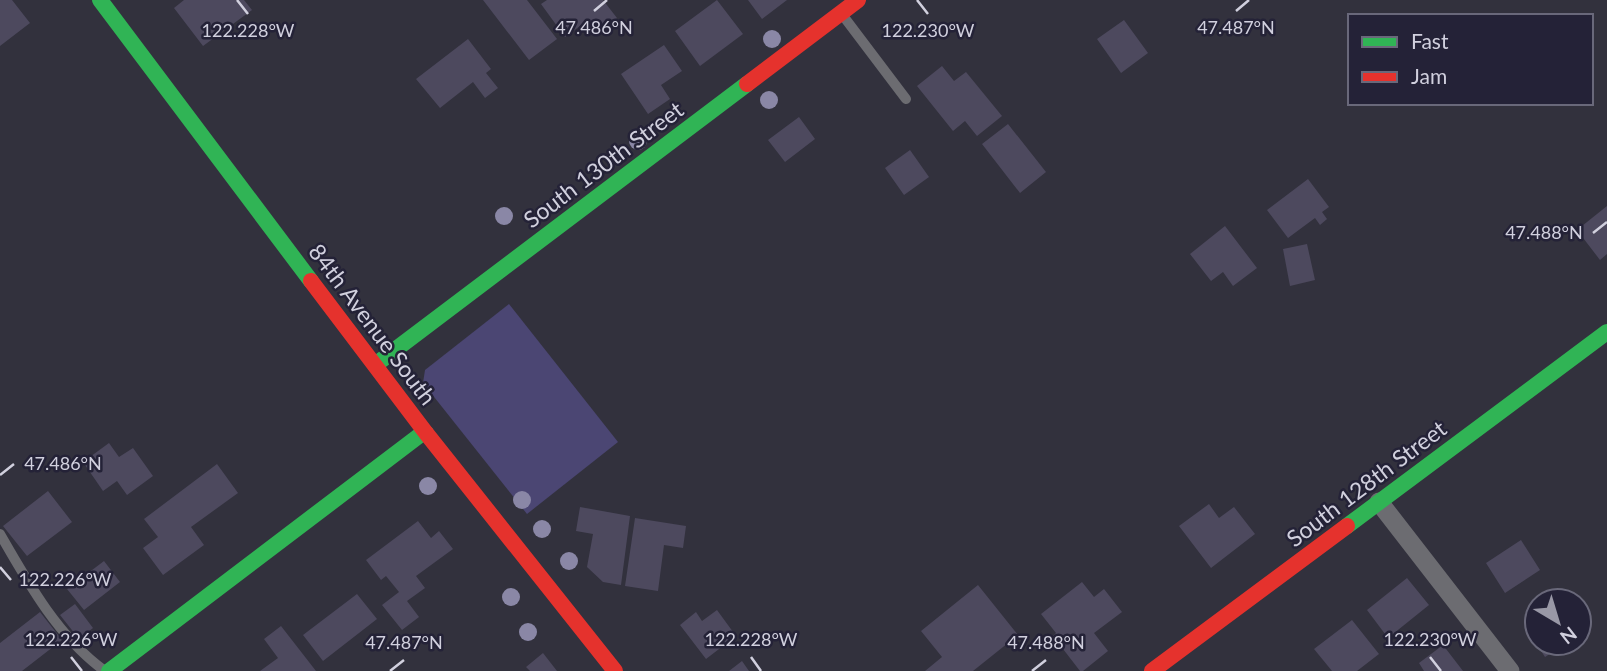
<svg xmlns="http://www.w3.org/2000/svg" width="1607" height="671" font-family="Lato,sans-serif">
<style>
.green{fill:#4b4673}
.building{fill:#4d495e}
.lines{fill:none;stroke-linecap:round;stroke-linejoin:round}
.lane{stroke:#6c6c71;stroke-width:10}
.street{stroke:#6c6c71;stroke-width:19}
.fast{stroke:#30b455;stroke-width:16}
.jam{stroke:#e5322d;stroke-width:16}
.tree{fill:#8a87a6}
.ticks{fill:none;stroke:#d1d0de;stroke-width:2.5}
.labels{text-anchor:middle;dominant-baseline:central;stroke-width:5;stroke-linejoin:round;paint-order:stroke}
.street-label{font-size:23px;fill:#d1d0de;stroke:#242237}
.ticks-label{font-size:18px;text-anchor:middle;fill:#d1d0de;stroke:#242237;stroke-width:5;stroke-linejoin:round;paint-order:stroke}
</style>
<rect width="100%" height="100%" fill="#32313d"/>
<path class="green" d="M509 304 618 442 527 514 423 383 425 370Z"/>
<path class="building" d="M0 0H12L30 23 0 46Z
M184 0H244L252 10 203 46 174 8Z
M483 0H527L557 39 529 60Z
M547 0H603L617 18 596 34 587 21 565 37 541 4Z
M717 0 743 34 700 66 675 31Z
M748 0H787L762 19Z
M1124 20 1148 53 1121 73 1097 39Z
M468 39 491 69 486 73 498 88 485 98 473 82 440 108 416 79Z
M664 45 682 71 661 85 670 99 648 114 621 74Z
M942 66 954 81 966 72 1002 116 977 136 965 121 953 131 917 86Z
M799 117 815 139 785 162 768 140Z
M1008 124 1046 172 1020 193 982 144Z
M910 150 929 177 904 195 885 168Z
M1308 179 1329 207 1322 212 1327 219 1320 225 1315 218 1288 238 1267 210Z
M1607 206V254L1600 260 1577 230Z
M1225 226 1257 268 1233 286 1223 272 1211 281 1190 254Z
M1307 244 1315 280 1290 286 1283 249Z
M109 443 119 457 133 448 153 476 127 495 117 481 103 491 83 462Z
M217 464 238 493 191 527 204 545 163 575 143 548 158 537 144 519Z
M48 491 72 522 27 556 3 526Z
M1209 504 1219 518 1234 507 1255 534 1211 568 1179 526Z
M580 507 630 516 621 585 603 582 587 567 593 534 576 531Z
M635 518 686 526 683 548 664 545 658 591 625 586Z
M418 521 431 538 439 531 453 549 416 576 425 588 407 601 419 617 402 630 382 605 399 592 386 576 381 580 366 560Z
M1521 540 1540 570 1505 593 1486 563Z
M104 561 120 582 84 610 67 589Z
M1407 578 1429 605 1388 638 1367 610Z
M1082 582 1094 597 1104 589 1122 612 1094 633 1108 651 1083 671H1080L1053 636 1056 633 1041 614Z
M978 585 1018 635 973 671H925L942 657 921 631Z
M357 594 377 619 323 661 303 635Z
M75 604 93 628 79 639 60 615Z
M717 610 736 636 706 659 680 625 696 612 702 621Z
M40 612 62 640 22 671H0V643Z
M1352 620 1379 654 1357 671H1332L1314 649Z
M281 626 316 671H260L278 658 264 639Z
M1537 633V643H1567L1545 657 1532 637Z
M1443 645 1463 671H1424L1419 663Z
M543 653 557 671H530L526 667Z
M742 661 749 671H729Z"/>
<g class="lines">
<path class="lane" d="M841 13 906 99
M0 534C28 583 59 638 105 671"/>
<path class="street" d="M1379 502 1510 671"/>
<path class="fast" d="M100 0 311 281
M375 365 747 84
M1347 526 1607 332
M109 671 424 432 426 433"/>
<path class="jam" d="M747 84 858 0
M311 281 426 433 615 671
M1152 671 1347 526"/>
</g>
<g class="tree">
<circle cx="772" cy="39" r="9"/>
<circle cx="769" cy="100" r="9"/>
<circle cx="638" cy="141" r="9"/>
<circle cx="504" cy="216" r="9"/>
<circle cx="428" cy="486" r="9"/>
<circle cx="522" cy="500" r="9"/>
<circle cx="542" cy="529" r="9"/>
<circle cx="569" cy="561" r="9"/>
<circle cx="511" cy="597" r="9"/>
<circle cx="528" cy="632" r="9"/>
</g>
<path class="ticks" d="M237 0 248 14M917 0 928 14M594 11 607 0M1236 11 1249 0M1593 233 1607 222M0 475 14 464M0 567 11 580M71 657 82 671M751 657 761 671M1430 657 1441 671M390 671 404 660M1032 671 1046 660"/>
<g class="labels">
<g class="street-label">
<text transform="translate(603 164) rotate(-37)">South 130th Street</text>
<text transform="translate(373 324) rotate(53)">84th Avenue South</text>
<text transform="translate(1366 483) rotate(-37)">South 128th Street</text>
</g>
</g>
<g class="ticks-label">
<text x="594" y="34">47.486°N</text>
<text x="1236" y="34">47.487°N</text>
<text x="248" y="37">122.228°W</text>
<text x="928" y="37">122.230°W</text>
<text x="1544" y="239">47.488°N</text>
<text x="63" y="470">47.486°N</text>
<text x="65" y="586">122.226°W</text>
<text x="71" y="646">122.226°W</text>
<text x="751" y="646">122.228°W</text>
<text x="1430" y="646">122.230°W</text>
<text x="404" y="649">47.487°N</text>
<text x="1046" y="649">47.488°N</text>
</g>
<rect x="1348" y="14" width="245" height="91" fill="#242237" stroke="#69687a" stroke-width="2"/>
<rect x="1362" y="37" width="35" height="10" fill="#30b455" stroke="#69687a" stroke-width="2"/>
<text x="1411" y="49" font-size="21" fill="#d1d0de">Fast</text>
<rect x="1362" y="72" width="35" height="10" fill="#e5322d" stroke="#69687a" stroke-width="2"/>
<text x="1411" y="84" font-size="21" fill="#d1d0de">Jam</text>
<g transform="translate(1558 622) rotate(142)"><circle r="33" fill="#242237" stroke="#69687a" stroke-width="2"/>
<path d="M0-5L12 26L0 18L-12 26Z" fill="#9998a6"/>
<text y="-10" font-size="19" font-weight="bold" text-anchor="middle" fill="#d1d0de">N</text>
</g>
</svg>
